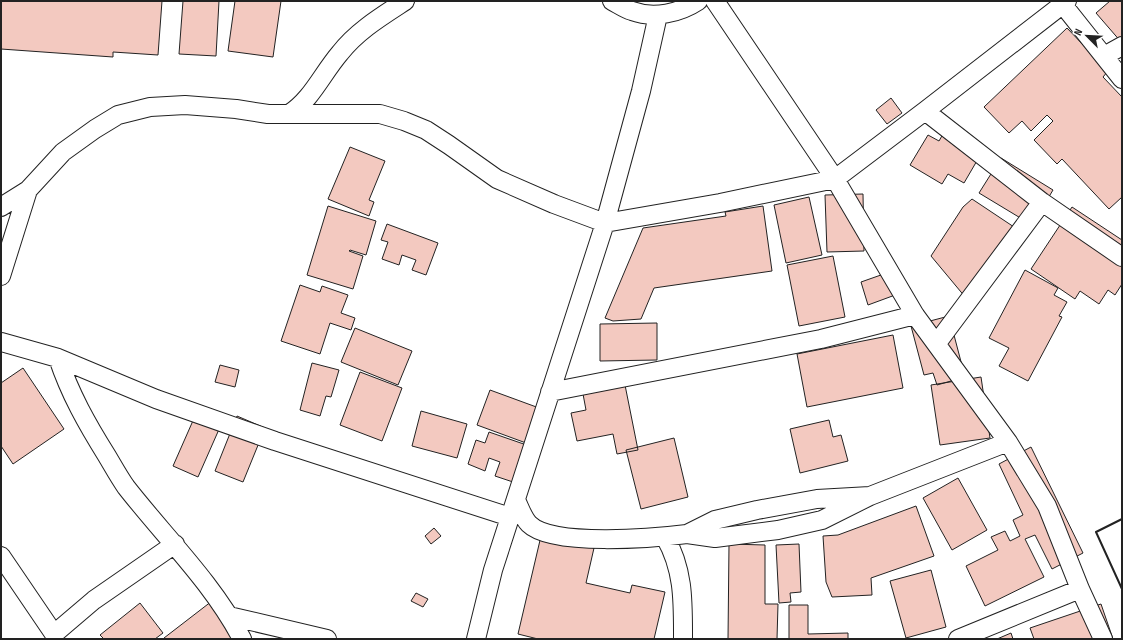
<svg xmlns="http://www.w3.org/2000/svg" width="1123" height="640" font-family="'Sofia Sans Condensed',sans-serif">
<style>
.building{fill:#f3c9c0;stroke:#222}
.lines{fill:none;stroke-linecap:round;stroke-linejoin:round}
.street-casing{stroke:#222;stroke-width:20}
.street{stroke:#fff;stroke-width:18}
.wall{stroke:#222;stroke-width:2}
</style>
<rect width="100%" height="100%" fill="#fff"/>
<path class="building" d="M1 1H162L158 55 113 52V57L1 49Z
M183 1H219L216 56 179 54Z
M235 1H281L273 57 228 51Z
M1110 1H1122V43L1096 13Z
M1067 28 1108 71 1103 77 1122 97V197L1109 209 1062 159 1057 164 1034 140 1053 121 1047 115 1031 131 1022 121 1009 133 984 107Z
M891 98 902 113 887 124 876 110Z
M947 127 985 147 964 183 948 174 942 184 910 165 928 135 939 141Z
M350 147 385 161 369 200 374 202 369 216 328 199Z
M1001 158 1053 190 1032 225 979 193Z
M863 194 864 251 827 252 825 195Z
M809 197 822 255 786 263 774 205Z
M972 199 1023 233 971 304 931 256 963 207Z
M328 206 376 221 366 255 350 250 349 251 363 256 353 289 307 275Z
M763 206 772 271 654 288 641 319 613 321 605 318 643 228 726 216 725 212Z
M1072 207 1122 240V284L1115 295 1108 290 1099 304 1080 291 1075 299 1031 269Z
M387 224 438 243 426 275 412 270 416 260 402 255 399 265 382 259 388 242 381 240Z
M833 256 845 317 799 326 787 265Z
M898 269 906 291 868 305 861 282Z
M1025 270 1058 288 1054 295 1067 302 1059 316 1062 317 1028 381 999 366 1009 348 989 338Z
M300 285 320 292 322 286 348 295 341 313 355 318 351 330 330 323 320 354 281 341Z
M949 316 965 377 937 385 933 373 924 375 911 326Z
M657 323V360L600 361V324Z
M355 328 412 351 398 385 341 362Z
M893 335 903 388 807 407 797 354Z
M312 363 339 370 331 397 326 396 320 416 300 410Z
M220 365 239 370 235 387 215 382Z
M23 368 64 429 13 464 1 446V383Z
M360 372 402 388 382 441 340 425Z
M981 377 990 438 940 445 931 385Z
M625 385 638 450 617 454 613 434 577 441 571 413 586 410 583 394Z
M490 390 550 412 537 447 477 425Z
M199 407 224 418 198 477 173 466Z
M421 411 467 424 457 458 412 446Z
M237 416 265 428 243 482 215 471Z
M829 420 833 437 841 435 848 461 800 473 790 429Z
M489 432 538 449 525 486 495 476 500 462 489 458 485 471 468 464 476 440 485 443Z
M674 438 688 497 641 509 626 450Z
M1031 447 1083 553 1052 569 1035 535 1025 539 1044 577 985 606 966 566 998 550 991 537 1005 531 1010 541 1020 536 1013 520 1023 515 999 464Z
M958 478 987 530 952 550 923 498Z
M916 506 934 556 871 578 872 595 832 597 826 582 823 536 838 535Z
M434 528 441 536 431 544 425 536Z
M541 536 594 548 586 583 630 593 632 585 665 592 654 639H538L518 634Z
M729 544 765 545V604H778L777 639H728Z
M799 544 801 592 790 593 791 602 779 603 776 545Z
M931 570 946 627 906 638 890 581Z
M416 593 428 599 423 607 411 601Z
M212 601 242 639H165L164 638Z
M140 603 163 633 155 639H104L100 635Z
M1101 604 1113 639H1034L1030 628Z
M789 605H808V634L848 633V639H789Z
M1011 633 1013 639H997Z"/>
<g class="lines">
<defs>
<path id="street" d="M612 1C618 4 625 9 632 11 654 19 680 13 698 1
M715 1 835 179 915 315 1008 442 1047 506 1080 589 1103 639
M1060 1 1122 79
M1104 56 1122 46
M925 111 1042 202 1122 257
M289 114C312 99 322 74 340 53 357 31 382 16 405 1
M1 207 28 190 63 152 95 129 118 115 150 107 185 105 236 109 268 114H380L404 121 426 130 449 145 497 179 554 204 605 223 720 203 835 179 925 111 1067 1
M1 276 28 190
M1 342 58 358 156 399 275 441 510 517
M937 343 1042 202
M58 358C70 394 87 424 107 456 113 466 119 477 126 487 165 537 212 582 242 639
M550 392 821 339 915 315
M870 496 817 499 757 510 715 520 687 534 715 538 778 530 822 520 870 496 1008 442
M516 500C520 508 523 518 529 524 552 547 655 538 687 534
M665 537C684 570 683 602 683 639
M1 556 54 634 94 600 175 544
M229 616 327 639
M476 639 493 570 605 223 641 91 658 15
M958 639 1080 589"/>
</defs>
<use href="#street" class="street-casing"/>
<use href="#street" class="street"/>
<path class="wall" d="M1122 519 1096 532 1122 589"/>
</g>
<rect width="1123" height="640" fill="none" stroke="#222222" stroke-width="4"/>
<g transform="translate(1087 36) rotate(294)" stroke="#ffffff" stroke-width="3" paint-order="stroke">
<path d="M0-3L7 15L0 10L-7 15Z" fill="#222222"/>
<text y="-6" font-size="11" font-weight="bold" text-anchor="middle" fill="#222222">N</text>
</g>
</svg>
